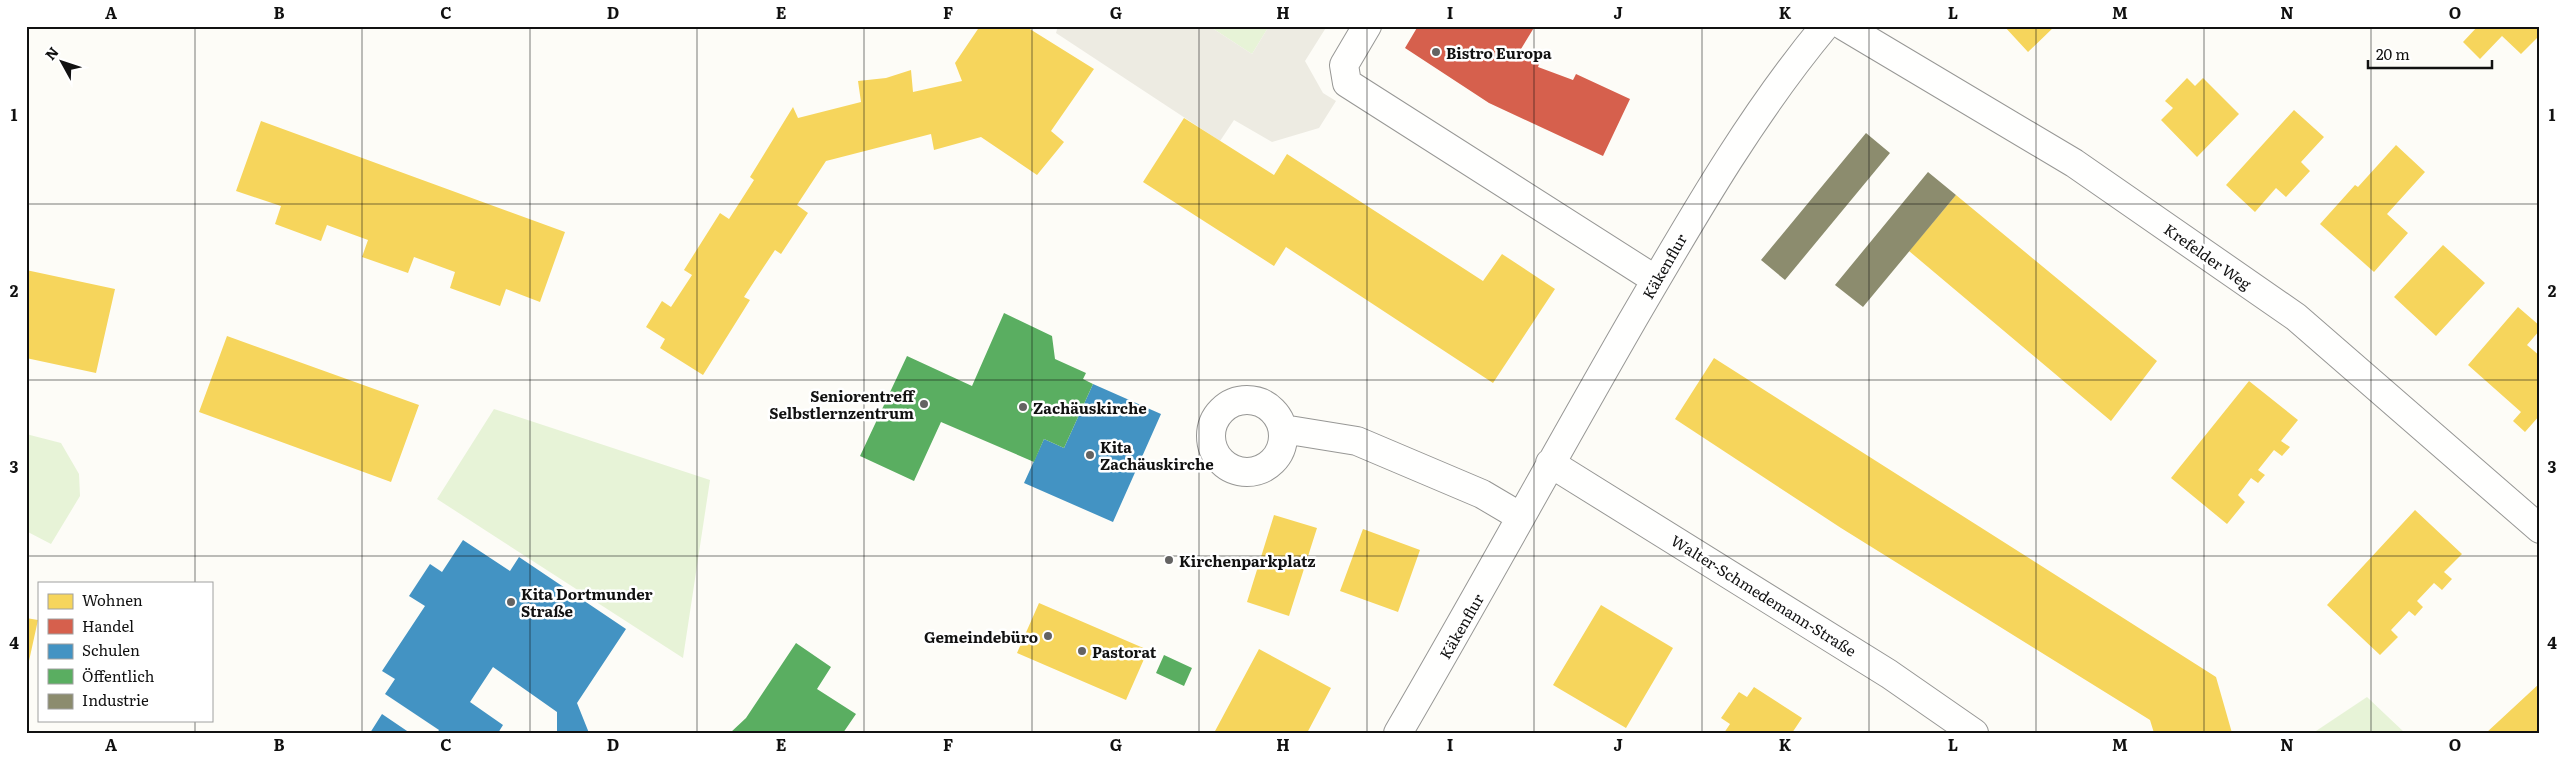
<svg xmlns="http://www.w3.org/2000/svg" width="2566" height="759" font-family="Literata,serif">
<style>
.green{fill:#e7f3d7}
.plaza{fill:#edebe2}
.homes{fill:#f6d55c}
.shops{fill:#d6604d}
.schools{fill:#4393c3}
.public{fill:#5aae61}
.industry{fill:#8c8c6e}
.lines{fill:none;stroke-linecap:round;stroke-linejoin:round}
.minor-casing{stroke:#979795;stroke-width:30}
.minor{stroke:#fffffe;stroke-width:28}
.grid{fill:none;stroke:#111;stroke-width:1;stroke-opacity:0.55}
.poi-dot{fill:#646362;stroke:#fff;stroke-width:2}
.labels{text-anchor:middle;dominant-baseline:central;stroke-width:5;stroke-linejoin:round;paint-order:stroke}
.poi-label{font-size:15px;font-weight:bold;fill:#111;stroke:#fff;text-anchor:start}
.street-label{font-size:15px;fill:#111;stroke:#fff}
.neatline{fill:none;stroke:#111;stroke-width:2}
.grid-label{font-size:16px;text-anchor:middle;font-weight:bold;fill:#111}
</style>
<rect width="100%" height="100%" fill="#fdfcf7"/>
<path class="green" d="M1209 26H1269L1252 54Z
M494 409 710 480 683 658 437 499Z
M26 434 61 443 79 474 80 496 51 544 26 531Z
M2367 697 2405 733H2313Z"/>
<path class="plaza" d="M1058 26H1209L1252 54 1269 26H1327L1305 61 1323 93 1336 101 1319 128 1272 142 1234 120 1220 141 1056 33Z"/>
<path class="homes" d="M980 26H1025L1094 69 1051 131 1064 142 1037 175 981 137 934 150 931 134 826 161 797 205 808 213 781 254 775 250 761 271 744 297 750 300 703 375 660 348 665 339 646 327 662 301 671 307 692 275 684 270 720 213 729 219 754 180 750 177 793 107 798 118 861 102 858 81 886 78 911 70 913 92 962 81 955 63Z
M2004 26H2055L2028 52Z
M2478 26H2540V35L2521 54 2502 36 2480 59 2463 42Z
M2187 78 2195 86 2203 78 2239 114 2197 157 2161 120 2173 108 2165 101Z
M2294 110 2324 137 2301 162 2310 171 2286 197 2276 188 2255 212 2226 185Z
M1184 118 1274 175 1287 154 1483 281 1502 254 1555 289 1493 383 1286 247 1274 266 1143 182Z
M261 121 565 232 540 302 506 289 500 306 450 288 455 272 414 257 408 273 362 257 368 240 327 225 321 241 275 224 281 206 236 191Z
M2396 145 2425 172 2387 214 2408 233 2374 272 2320 224 2355 185 2358 187Z
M1956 195 2157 361 2111 421 1909 251Z
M2443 245 2485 283 2436 336 2394 297Z
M26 270 115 289 96 373 26 358Z
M2518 307 2540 326V330L2527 345 2540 356V415L2525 432 2513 421 2521 412 2468 365Z
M227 336 419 405 391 482 199 412Z
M1714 358 2216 677 2232 733H2154L2150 720 1841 528 1675 419Z
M2249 381 2298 420 2281 441 2290 447 2282 456 2274 450 2258 470 2265 475 2258 483 2251 478 2238 495 2245 502 2227 524 2171 478Z
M2415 510 2462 554 2444 572 2452 579 2442 590 2434 583 2417 601 2423 607 2415 616 2409 611 2391 630 2398 637 2380 655 2327 605Z
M1274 515 1317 528 1289 616 1247 602Z
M1363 529 1420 550 1398 612 1340 591Z
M1039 603 1148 650 1126 700 1017 653Z
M1601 605 1673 648 1626 728 1553 685Z
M26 618 38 620 27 670H26Z
M1259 649 1331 688 1307 733H1214Z
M2540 683V733H2486Z
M1754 687 1802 718 1792 733H1724L1730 724 1721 718 1739 692 1747 697Z"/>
<path class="shops" d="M1418 26H1535L1521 49 1541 59 1538 67 1573 80 1576 74 1630 99 1603 156 1489 103 1405 48Z"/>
<path class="schools" d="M1093 384 1161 414 1113 522 1024 483 1044 439 1064 448Z
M463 540 510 571 519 557 626 629 577 703 589 733H557V712L493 667 470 702 503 725 498 733H437L439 730 385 694 395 679 382 671 425 606 409 596 430 564 442 572Z
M382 714 410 733H370Z"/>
<path class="public" d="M1004 313 1052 336 1055 359 1086 373 1083 379 1093 384 1064 448 1044 439 1034 462 941 422 914 481 860 456 907 356 972 386Z
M796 643 831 667 817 689 856 714 843 733H730L746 718Z
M1164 655 1192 668 1184 686 1156 673Z"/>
<path class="industry" d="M1866 133 1890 153 1785 280 1761 260Z
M1928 172 1956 195 1863 307 1835 285Z"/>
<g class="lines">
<defs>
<path id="minor" d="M1367 26 1344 65 1347 83 1656 280
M1844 26 2074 163 2296 317 2540 529
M1211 436a36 36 0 1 1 72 0a36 36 0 1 1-72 0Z
M1283 429 1357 441 1482 494 1521 517
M1550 463 1889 674 1974 733
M1398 733C1478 596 1553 458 1632 321 1691 220 1750 116 1825 26"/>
</defs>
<use href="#minor" class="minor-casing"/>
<use href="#minor" class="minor"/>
</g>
<path class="grid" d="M195 26V583M362 26V733M530 26V733M697 26V733M864 26V733M1032 26V733M1199 26V733M1367 26V733M1534 26V733M1702 26V733M1869 26V733M2036 26V733M2204 26V733M2371 26V733M26 204H2540M26 380H2540M26 556H2540M195 720V733"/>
<g class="poi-dot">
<circle cx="1436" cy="52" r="5"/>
<circle cx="924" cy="404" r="5"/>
<circle cx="1023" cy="407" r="5"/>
<circle cx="1090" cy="455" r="5"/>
<circle cx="1169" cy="560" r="5"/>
<circle cx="511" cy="602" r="5"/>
<circle cx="1048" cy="636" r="5"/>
<circle cx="1082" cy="651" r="5"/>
</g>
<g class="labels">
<g class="poi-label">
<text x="1446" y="52">Bistro Europa</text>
<text x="914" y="395" text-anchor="end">Seniorentreff<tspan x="914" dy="17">Selbstlernzentrum</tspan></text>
<text x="1033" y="407">Zachäuskirche</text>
<text x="1100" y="446">Kita<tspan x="1100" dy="17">Zachäuskirche</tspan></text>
<text x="1179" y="560">Kirchenparkplatz</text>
<text x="521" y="593">Kita Dortmunder<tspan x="521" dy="17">Straße</tspan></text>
<text x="1038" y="636" text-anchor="end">Gemeindebüro</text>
<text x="1092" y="651">Pastorat</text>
</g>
<g class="street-label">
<text transform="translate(2208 256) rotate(35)">Krefelder Weg</text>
<text transform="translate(1664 266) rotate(-60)">Käkenflur</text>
<text transform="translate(1764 595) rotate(32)">Walter-Schmedemann-Straße</text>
<text transform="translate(1461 626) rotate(-60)">Käkenflur</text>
</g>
</g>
<rect width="2566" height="759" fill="none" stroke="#ffffff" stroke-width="55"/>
<rect x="38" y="582" width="175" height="140" fill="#ffffff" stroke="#a0a0a0"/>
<rect x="48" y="594" width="25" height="15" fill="#f6d55c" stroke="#a0a0a0"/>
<text x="82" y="606" font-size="15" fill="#111111">Wohnen</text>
<rect x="48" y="619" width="25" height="15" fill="#d6604d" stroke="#a0a0a0"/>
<text x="82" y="632" font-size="15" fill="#111111">Handel</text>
<rect x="48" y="644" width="25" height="15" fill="#4393c3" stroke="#a0a0a0"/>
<text x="82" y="656" font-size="15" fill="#111111">Schulen</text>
<rect x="48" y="669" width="25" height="15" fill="#5aae61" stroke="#a0a0a0"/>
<text x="82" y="682" font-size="15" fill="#111111">Öffentlich</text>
<rect x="48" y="694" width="25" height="15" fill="#8c8c6e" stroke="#a0a0a0"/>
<text x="82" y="706" font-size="15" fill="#111111">Industrie</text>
<g transform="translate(62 62) rotate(310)" stroke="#ffffff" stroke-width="4" paint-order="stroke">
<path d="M0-4L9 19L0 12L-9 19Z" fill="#111111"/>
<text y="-8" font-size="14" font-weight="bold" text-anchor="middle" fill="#111111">N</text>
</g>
<path d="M2368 60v8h124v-8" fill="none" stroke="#111111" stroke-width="2.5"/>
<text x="2376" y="60" font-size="15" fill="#111111" stroke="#ffffff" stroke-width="4" paint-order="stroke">20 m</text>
<rect x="28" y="28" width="2510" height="704" class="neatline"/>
<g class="grid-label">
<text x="111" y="19">A</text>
<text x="279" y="19">B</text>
<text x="446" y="19">C</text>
<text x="613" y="19">D</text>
<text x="781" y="19">E</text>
<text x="948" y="19">F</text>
<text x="1116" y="19">G</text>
<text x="1283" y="19">H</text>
<text x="1450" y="19">I</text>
<text x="1618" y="19">J</text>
<text x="1785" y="19">K</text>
<text x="1953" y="19">L</text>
<text x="2120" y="19">M</text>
<text x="2287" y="19">N</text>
<text x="2455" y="19">O</text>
<text x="14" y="121">1</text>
<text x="2552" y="121">1</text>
<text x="14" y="297">2</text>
<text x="2552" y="297">2</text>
<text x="14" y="473">3</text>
<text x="2552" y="473">3</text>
<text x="14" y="649">4</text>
<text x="2552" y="649">4</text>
<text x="111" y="751">A</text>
<text x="279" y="751">B</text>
<text x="446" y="751">C</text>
<text x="613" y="751">D</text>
<text x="781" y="751">E</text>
<text x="948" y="751">F</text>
<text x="1116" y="751">G</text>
<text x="1283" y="751">H</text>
<text x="1450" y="751">I</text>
<text x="1618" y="751">J</text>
<text x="1785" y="751">K</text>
<text x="1953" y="751">L</text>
<text x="2120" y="751">M</text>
<text x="2287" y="751">N</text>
<text x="2455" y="751">O</text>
</g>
</svg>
